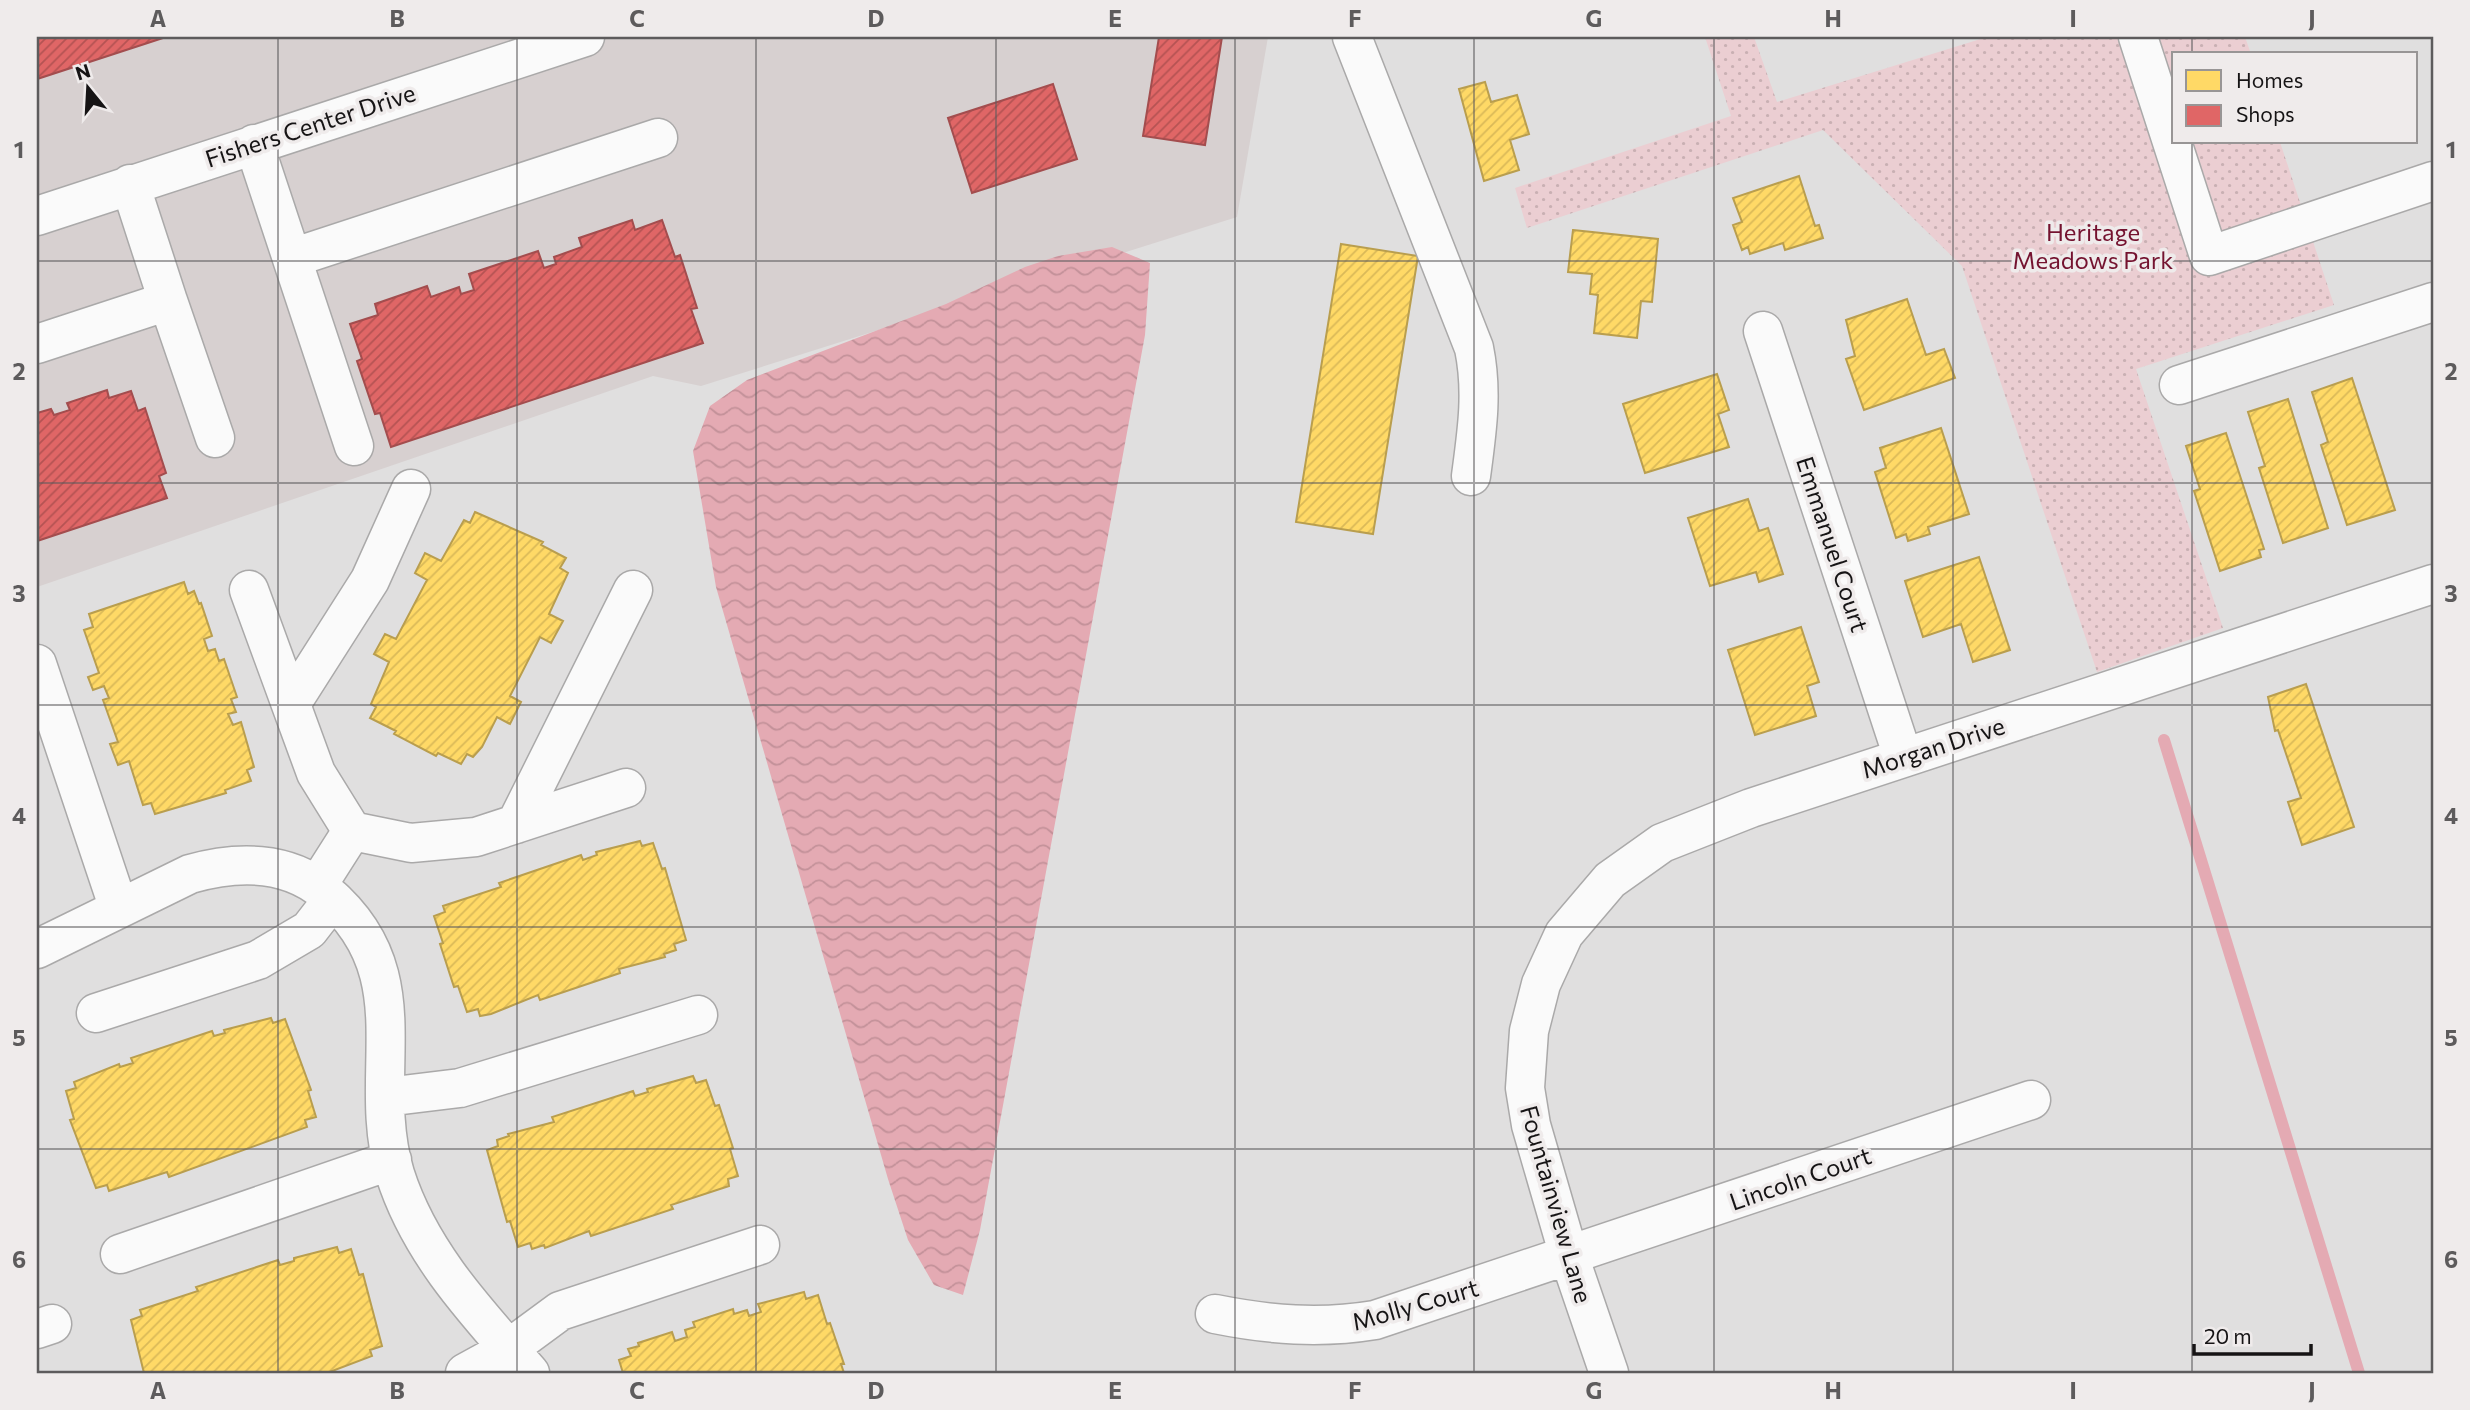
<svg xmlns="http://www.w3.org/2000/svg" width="2470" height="1410" font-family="Commissioner,sans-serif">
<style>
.built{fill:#d7d0d0}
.green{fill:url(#green-dots)}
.water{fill:url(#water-waves)}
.homes{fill:url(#homes-hatch);stroke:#b99e4e;stroke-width:2}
.shops{fill:url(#shops-hatch);stroke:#a34d4e;stroke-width:2}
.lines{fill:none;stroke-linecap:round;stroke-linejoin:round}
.stream{stroke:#e4aab3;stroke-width:12}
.minor-casing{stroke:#aaa9a9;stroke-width:41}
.minor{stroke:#fafafa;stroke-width:38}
.grid{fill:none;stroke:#5d5b5c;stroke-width:2;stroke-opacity:0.55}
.labels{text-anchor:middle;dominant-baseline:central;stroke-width:7;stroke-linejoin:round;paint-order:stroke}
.street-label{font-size:24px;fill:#161415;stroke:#efebeb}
.park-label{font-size:24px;fill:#74122f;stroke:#efebeb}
.neatline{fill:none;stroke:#5d5b5c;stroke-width:2.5}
.grid-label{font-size:23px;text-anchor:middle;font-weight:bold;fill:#5d5b5c}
</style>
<defs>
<pattern id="green-dots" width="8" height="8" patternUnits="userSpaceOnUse" patternTransform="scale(1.75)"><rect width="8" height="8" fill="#ebced2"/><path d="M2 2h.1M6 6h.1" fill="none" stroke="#c9b0b3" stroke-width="1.8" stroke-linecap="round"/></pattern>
<pattern id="water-waves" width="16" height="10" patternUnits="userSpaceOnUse" patternTransform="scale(1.75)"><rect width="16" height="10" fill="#e4aab3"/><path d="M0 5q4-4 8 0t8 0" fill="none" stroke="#c39199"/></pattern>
<pattern id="homes-hatch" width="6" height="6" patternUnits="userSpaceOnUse" patternTransform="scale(1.75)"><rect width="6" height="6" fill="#ffd966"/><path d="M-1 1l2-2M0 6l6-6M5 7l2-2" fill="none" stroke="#dab958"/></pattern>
<pattern id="shops-hatch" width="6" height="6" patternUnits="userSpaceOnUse" patternTransform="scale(1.75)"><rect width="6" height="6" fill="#e06666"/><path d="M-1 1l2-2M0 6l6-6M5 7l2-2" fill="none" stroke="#b55353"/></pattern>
</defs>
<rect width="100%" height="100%" fill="#e0dfdf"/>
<path class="built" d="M37 37H1268L1237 217 701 386 653 376 37 587Z"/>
<path class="green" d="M1705 37H1754L1777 102 1987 37H2245L2251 54H2174V142H2280L2334 305 2136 369 2223 628 2097 672 1962 266 1823 130 1527 228 1515 188 1731 116Z"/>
<path class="water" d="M1112 247 1150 263 1145 335 980 1230 963 1295 934 1285 908 1240 888 1179 716 587 693 451 710 406 747 380 946 304 1025 267 1058 256Z"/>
<path class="homes" d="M1485 82 1491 102 1517 95 1529 134 1510 140 1519 170 1484 181 1459 89Z
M1799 176 1815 226 1819 225 1823 238 1785 250 1783 243 1750 254 1748 247 1742 250 1733 225 1742 222 1733 198Z
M1573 230 1658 239 1652 302 1641 301 1637 338 1594 333 1598 295 1590 294 1592 274 1568 272Z
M1341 244 1418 256 1373 534 1296 522Z
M1907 299 1926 355 1944 349 1955 378 1864 410 1846 359 1855 356 1846 320Z
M1717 374 1729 410 1718 414 1729 447 1645 473 1623 404Z
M2352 378 2395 510 2347 525 2321 445 2328 442 2312 392Z
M2288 399 2328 528 2283 543 2259 468 2265 466 2248 412Z
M1941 428 1969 514 1928 527 1930 534 1908 541 1906 534 1896 538 1875 472 1886 468 1880 448Z
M2226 433 2264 549 2259 550 2261 557 2220 571 2194 491 2200 489 2186 446Z
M1748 499 1759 531 1768 528 1783 574 1759 582 1756 572 1710 586 1688 518Z
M475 512 543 542 541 545 566 558 560 568 568 573 549 614 563 621 551 643 540 637 510 696 521 702 510 724 497 717 482 747 473 757 467 754 461 764 438 753 436 756 394 734 396 731 370 718 376 707 371 704 389 662 374 654 385 634 396 639 427 580 415 573 425 553 441 561 464 520 470 523Z
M1979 557 2010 650 1973 662 1961 624 1923 637 1905 581Z
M184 582 188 594 194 591 199 604 201 603 212 636 204 639 208 651 215 649 219 661 224 659 237 697 231 699 236 712 228 714 233 725 241 722 254 767 247 770 251 781 225 790 226 793 155 814 151 803 143 805 129 761 118 765 110 744 118 742 103 700 109 698 104 686 93 690 88 677 99 673 84 630 93 627 89 614Z
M1801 627 1819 682 1807 686 1816 716 1755 735 1728 650Z
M2306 684 2354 827 2302 845 2288 802 2301 798 2278 730 2275 731 2268 697Z
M640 841 642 846 653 843 662 869 665 868 686 940 674 944 676 950 664 954 665 957 619 969 620 973 540 1000 538 995 491 1014 480 1016 478 1009 467 1012 458 986 454 987 440 944 443 943 434 916 445 912 443 906 501 887 499 883 581 855 583 860 597 855 596 852Z
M271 1018 273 1023 285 1019 311 1090 308 1091 316 1117 305 1120 307 1127 169 1177 167 1172 109 1191 107 1185 96 1188 70 1120 74 1119 66 1091 76 1088 74 1082 119 1064 120 1067 133 1063 131 1058 212 1031 214 1036 225 1033 224 1030Z
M693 1076 696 1083 706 1080 715 1106 719 1105 733 1148 730 1149 738 1176 728 1179 729 1186 671 1205 673 1209 591 1236 589 1231 545 1248 544 1245 532 1249 530 1243 518 1247 510 1221 507 1222 487 1150 498 1146 497 1140 509 1136 508 1134 554 1122 552 1117 633 1091 635 1096 648 1092 647 1089Z
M337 1247 339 1253 351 1249 359 1275 363 1274 382 1346 370 1350 372 1356 327 1373H144L131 1320 142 1316 140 1310 198 1291 196 1287 278 1260 280 1265 294 1261V1258Z
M804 1292 806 1299 818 1295 827 1324 830 1323 844 1364H841L844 1373H623L619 1360 631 1356 628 1349 639 1346 638 1343 672 1332 675 1341 687 1337 685 1330 695 1327 693 1322 733 1309 734 1314 747 1310 749 1316 761 1312 758 1304Z"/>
<path class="shops" d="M37 37H166L37 79Z
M1159 37H1222L1205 145 1143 136Z
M1053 84 1077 159 972 193 948 118Z
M632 220 635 230 662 220 675 257 680 255 697 308 691 309 703 343 391 447 380 413 375 414 357 361 362 359 350 324 378 315 375 304 427 286 431 297 459 287 461 294 474 290 469 274 538 251 544 268 556 264 554 257 582 247 579 238Z
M107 390 109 398 131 391 138 411 145 408 166 473 159 476 167 498 37 541V413L51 409 54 415 70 410 67 403Z"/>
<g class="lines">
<path class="stream" d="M2164 740 2359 1373"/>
<defs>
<path id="minor" d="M1352 37 1474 348C1483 392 1477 431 1471 476
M2138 37 2209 256 2433 181
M254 144 354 446
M130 184 168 301
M37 216 585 37
M292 258 658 138
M1763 331 1903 757
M37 344 168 301 215 438
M2179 385 2433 302
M249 590 316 773 352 831 411 843 476 837 626 788
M37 664 119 909
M291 704 370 580 411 489
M516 824 633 590
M317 886 352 831
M37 949 190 874C236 861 287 860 325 892 424 975 364 1071 395 1174 420 1253 477 1313 530 1373
M96 1013 258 960 309 930 333 899
M386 1097 460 1088 698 1015
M120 1254 392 1160
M1215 1314C1270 1325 1320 1329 1375 1320L2031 1100
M37 1329 52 1324
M465 1373 507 1350 560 1311 760 1245
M1609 1373 1569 1256 1531 1125 1525 1088 1529 1031 1541 984 1564 934 1610 880 1662 843 1751 808 2433 584"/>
</defs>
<use href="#minor" class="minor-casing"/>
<use href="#minor" class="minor"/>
</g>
<path class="grid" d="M278 37V1373M517 37V1373M756 37V1373M996 37V1373M1235 37V1373M1474 37V1373M1714 37V1373M1953 37V1373M2192 37V54M2192 142V1373M37 261H2433M37 483H2433M37 705H2433M37 927H2433M37 1149H2433"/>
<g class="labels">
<g class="street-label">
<text transform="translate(310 125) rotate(-18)">Fishers Center Drive</text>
<text transform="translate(1833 544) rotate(72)">Emmanuel Court</text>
<text transform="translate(1933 747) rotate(-18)">Morgan Drive</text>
<text transform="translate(1800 1178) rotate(-19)">Lincoln Court</text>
<text transform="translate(1557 1204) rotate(74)">Fountainview Lane</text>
<text transform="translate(1415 1304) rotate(-16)">Molly Court</text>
</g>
<g class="park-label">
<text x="2093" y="231">Heritage<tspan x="2093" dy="28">Meadows Park</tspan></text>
</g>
</g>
<rect width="2470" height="1410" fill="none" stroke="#efebeb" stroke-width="77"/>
<rect x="2172" y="52" width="245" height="91" fill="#efebeb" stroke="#989595" stroke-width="2"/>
<rect x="2186" y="70" width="35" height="21" fill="#ffd966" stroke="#989595" stroke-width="2"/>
<text x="2236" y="88" font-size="21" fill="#161415">Homes</text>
<rect x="2186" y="105" width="35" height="21" fill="#e06666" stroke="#989595" stroke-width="2"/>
<text x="2236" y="122" font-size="21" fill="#161415">Shops</text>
<g transform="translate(88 88) rotate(342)" stroke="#efebeb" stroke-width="5" paint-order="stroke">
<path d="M0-5L12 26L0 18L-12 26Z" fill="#161415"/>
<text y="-10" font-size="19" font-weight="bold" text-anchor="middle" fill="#161415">N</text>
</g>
<path d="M2194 1344v10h117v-10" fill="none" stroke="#161415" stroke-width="3.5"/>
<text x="2204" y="1344" font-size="21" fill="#161415" stroke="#efebeb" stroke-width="5" paint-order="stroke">20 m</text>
<rect x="38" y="38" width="2394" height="1334" class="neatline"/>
<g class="grid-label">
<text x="158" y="27">A</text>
<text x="397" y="27">B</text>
<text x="637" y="27">C</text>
<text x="876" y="27">D</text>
<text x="1115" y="27">E</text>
<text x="1355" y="27">F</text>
<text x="1594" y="27">G</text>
<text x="1833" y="27">H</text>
<text x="2073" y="27">I</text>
<text x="2312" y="27">J</text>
<text x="19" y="158">1</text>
<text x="2451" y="158">1</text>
<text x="19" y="380">2</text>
<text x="2451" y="380">2</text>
<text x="19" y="602">3</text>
<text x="2451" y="602">3</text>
<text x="19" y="824">4</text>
<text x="2451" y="824">4</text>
<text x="19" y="1046">5</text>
<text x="2451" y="1046">5</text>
<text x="19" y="1268">6</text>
<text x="2451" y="1268">6</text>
<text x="158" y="1399">A</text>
<text x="397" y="1399">B</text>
<text x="637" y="1399">C</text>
<text x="876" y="1399">D</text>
<text x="1115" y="1399">E</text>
<text x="1355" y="1399">F</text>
<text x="1594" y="1399">G</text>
<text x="1833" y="1399">H</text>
<text x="2073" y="1399">I</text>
<text x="2312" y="1399">J</text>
</g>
</svg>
